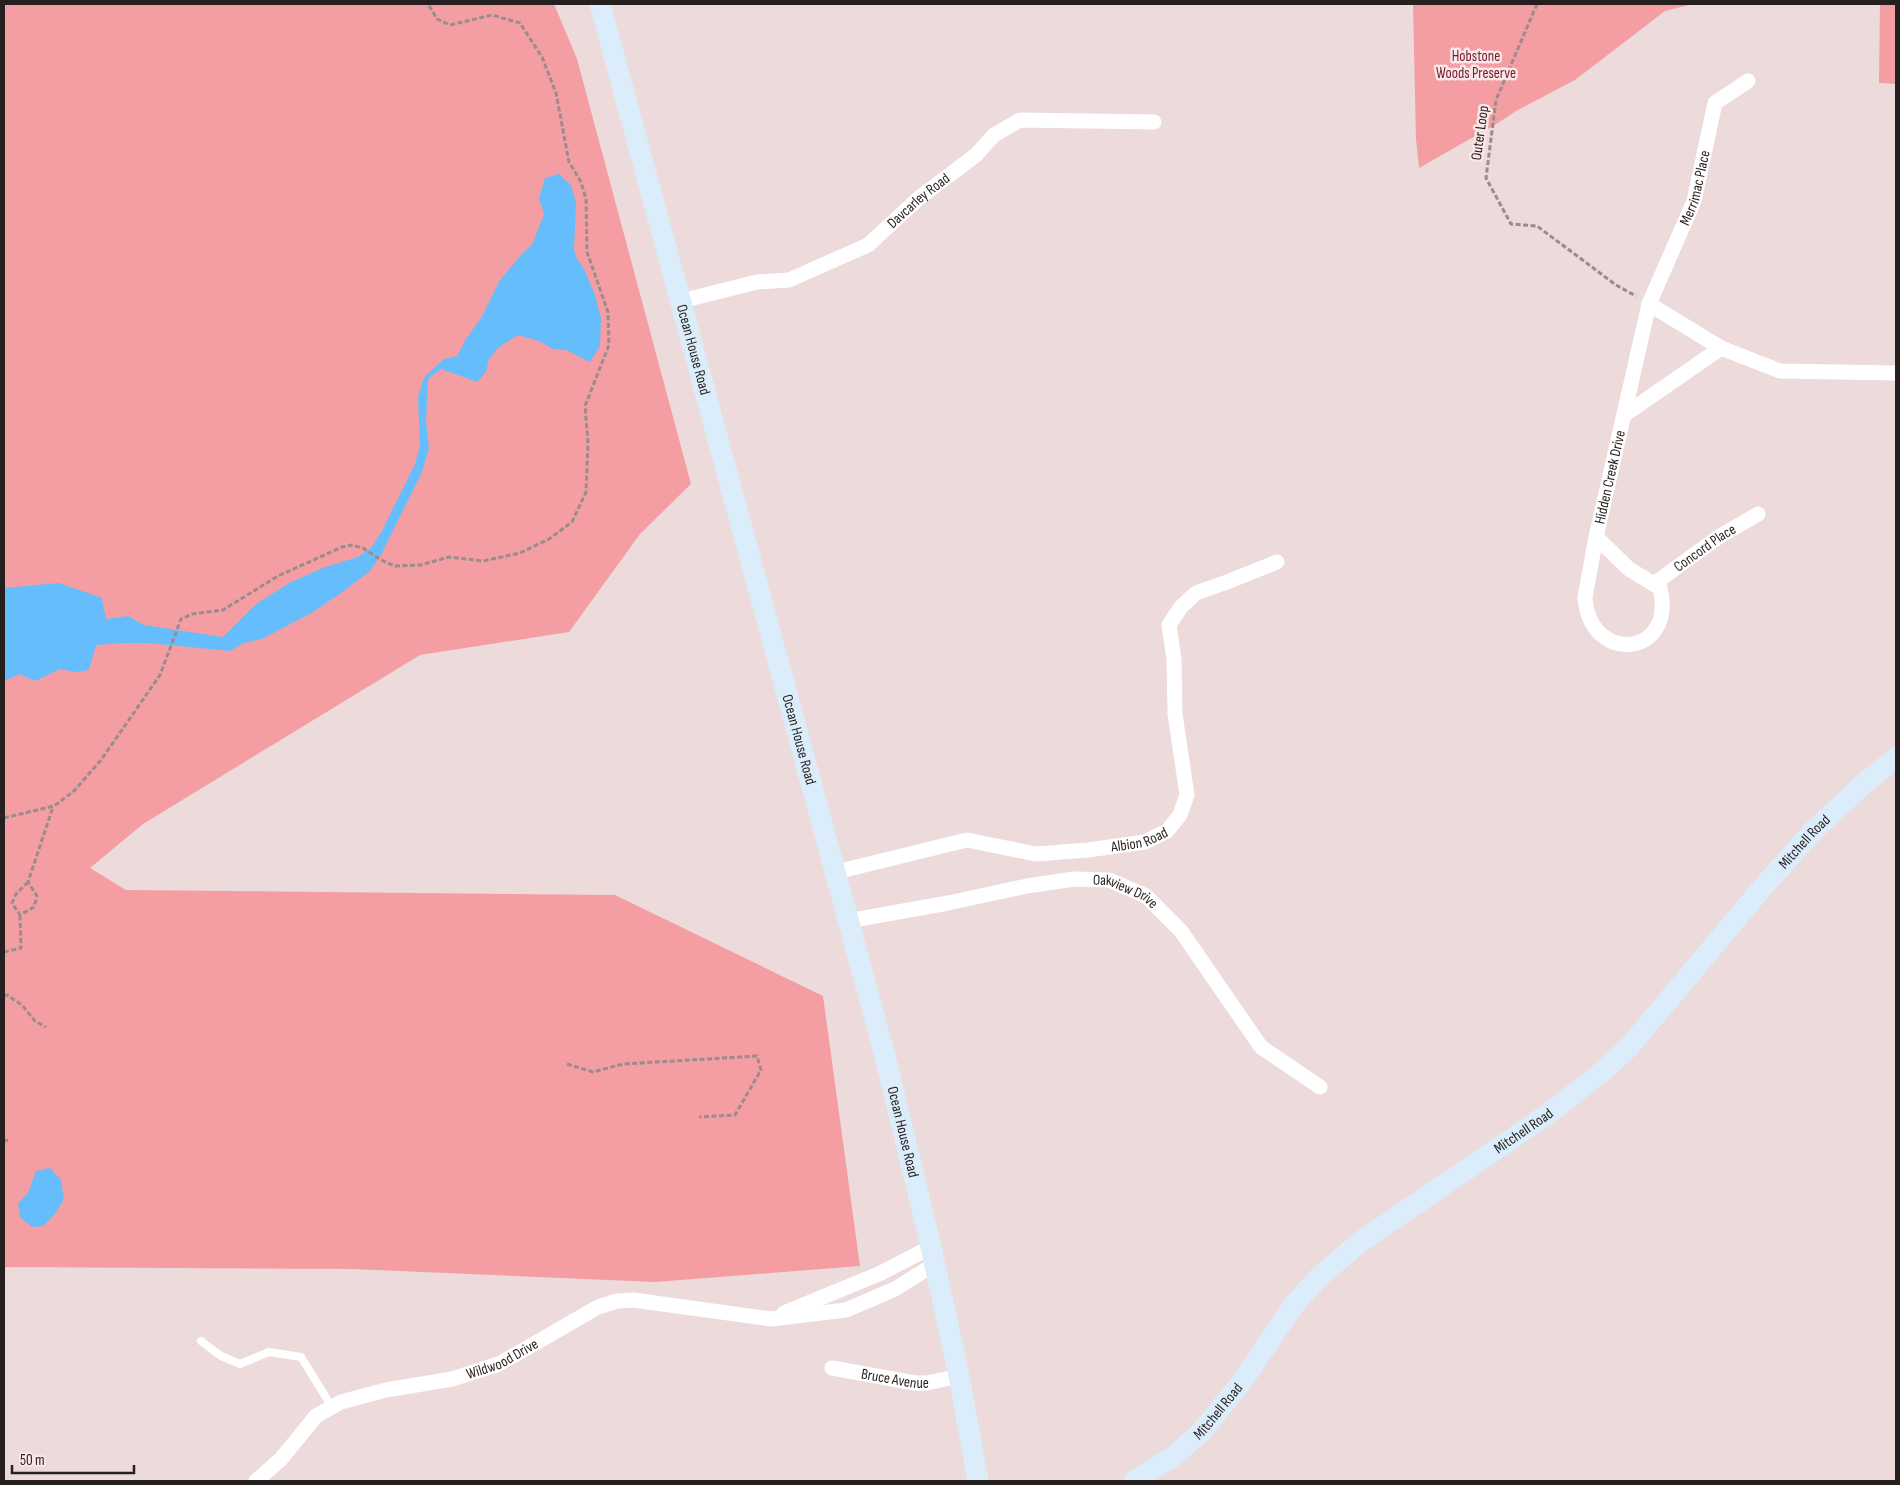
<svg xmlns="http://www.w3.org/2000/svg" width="1900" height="1485" font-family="'Sofia Sans Condensed',sans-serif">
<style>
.green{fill:#f49ea4}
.water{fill:#65befb}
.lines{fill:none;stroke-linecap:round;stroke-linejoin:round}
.path{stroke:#9a8c8c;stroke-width:3;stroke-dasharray:5 2.5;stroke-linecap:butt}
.lane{stroke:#fff;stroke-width:8}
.street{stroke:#fff;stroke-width:15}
.secondary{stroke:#dbedfa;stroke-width:21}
.labels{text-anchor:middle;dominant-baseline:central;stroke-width:5;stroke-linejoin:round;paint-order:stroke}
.park-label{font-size:15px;fill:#731a2b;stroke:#fae7e8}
.street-label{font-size:15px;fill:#261f1f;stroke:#fae7e8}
</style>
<rect width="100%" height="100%" fill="#eddada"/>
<path class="green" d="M4 4H554L577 59 691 484 640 534 569 632 420 655 143 824 90 868 126 890 615 895 823 996 860 1266 655 1282 352 1269 4 1267Z
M1413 4H1693L1665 11 1575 80 1516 111 1498 123 1419 168 1416 139Z
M1880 4H1896V84L1879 83Z"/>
<path class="water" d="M559 174 571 185 576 203 574 249 577 259 584 269 595 295 601 318 600 346 590 362 566 350 553 349 539 341 518 335 499 347 489 359 486 372 477 382 441 369 428 379 426 421 429 448 422 472 382 553 370 571 341 593 313 612 262 639 244 643 230 651 148 643H125L96 645 89 670 76 672 60 669 35 681 19 674 7 680 4 679V588L59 583 102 598 106 619 128 616 144 625 223 637 256 604 291 582 325 567 358 557 371 548 382 531 415 464 420 445 418 398 424 377 444 359 457 356 466 339 481 318 500 280 522 254 532 245 544 214 539 198 545 178Z
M50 1168 61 1180 64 1199 55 1214 43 1226 32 1227 20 1217 18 1203 28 1193 36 1171Z"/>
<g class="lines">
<path class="path" d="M1537 4 1496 100 1486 178 1511 224 1537 226 1616 285 1636 296
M4 818 54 806 74 791 101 760 160 675 181 619 192 614 223 610 278 576 342 547 352 545 363 548 381 560 395 566 420 565 449 557 483 561 520 553 549 539 572 522 586 492 588 443 585 406 609 345 608 312 587 252 586 199 581 182 569 162 556 93 542 57 520 23 492 15 450 25 437 19 428 4
M28 882 16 894 12 903 20 915 34 907 37 896 28 882 53 807
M4 952 21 948 20 915
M4 996 7 995 22 1005 35 1021 46 1027
M567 1064 593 1072 623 1064 757 1056 761 1070 735 1115 699 1117
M4 1141 8 1140"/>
<path class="lane" d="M201 1341 221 1356 240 1364 269 1352 301 1357 332 1407"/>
<g class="street">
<path id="s1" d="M681 301 757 282 789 280 868 245 919 198 976 155 994 135 1020 120 1154 122"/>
<path d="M1649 304 1721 348 1780 371 1896 373"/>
<path d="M1624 415 1721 348"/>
<path id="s2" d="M1596 537 1585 597C1589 665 1677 658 1660 588L1629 569 1596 537 1649 304 1694 201 1715 103 1748 81"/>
<path id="s3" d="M1655 583 1720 536 1758 514"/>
<path id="s4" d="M836 872 967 840 1036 854 1088 850 1145 842 1167 831 1180 815 1187 795 1175 714 1174 659 1169 625 1181 607 1196 593 1227 582 1277 562"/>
<path id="s5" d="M848 921 948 903 1027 886 1074 879 1109 880 1146 896 1181 931 1261 1047 1320 1087"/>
<path d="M784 1313 881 1273 931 1247"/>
<path id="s6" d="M832 1368 915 1383H927L959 1376"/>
<path id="s7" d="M256 1481 281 1459 316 1416 341 1402 386 1390 452 1379 499 1364 598 1307 617 1301 633 1300 771 1319 846 1310 895 1289 935 1264"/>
</g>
<g class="secondary">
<path id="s8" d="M600 4 885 1056 931 1247 959 1376 978 1481"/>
<path id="s9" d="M1134 1481 1174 1456 1201 1432 1241 1383 1293 1306 1318 1278 1360 1242 1548 1114 1603 1071 1629 1047 1763 887 1813 831 1867 781 1896 758"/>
</g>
</g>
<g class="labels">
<g class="park-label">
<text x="1476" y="56">Hobstone<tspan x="1476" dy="17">Woods Preserve</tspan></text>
</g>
<g class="street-label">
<text transform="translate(1480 133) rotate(-82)">Outer Loop</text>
<text stroke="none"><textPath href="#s2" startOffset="654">Merrimac Place</textPath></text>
<text stroke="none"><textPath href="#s1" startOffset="264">Davcarley Road</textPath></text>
<text stroke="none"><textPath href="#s8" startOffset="358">Ocean House Road</textPath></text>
<text stroke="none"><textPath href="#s2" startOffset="351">Hidden Creek Drive</textPath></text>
<text stroke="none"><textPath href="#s3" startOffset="61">Concord Place</textPath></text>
<text stroke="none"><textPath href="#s8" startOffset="762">Ocean House Road</textPath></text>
<text stroke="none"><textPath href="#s4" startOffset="310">Albion Road</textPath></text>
<text stroke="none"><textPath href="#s9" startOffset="935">Mitchell Road</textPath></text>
<text stroke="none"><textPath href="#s5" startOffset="284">Oakview Drive</textPath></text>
<text stroke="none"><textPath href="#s8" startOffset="1168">Ocean House Road</textPath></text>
<text stroke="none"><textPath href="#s9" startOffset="530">Mitchell Road</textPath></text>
<text stroke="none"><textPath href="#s7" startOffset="285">Wildwood Drive</textPath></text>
<text stroke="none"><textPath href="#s6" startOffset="64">Bruce Avenue</textPath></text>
<text stroke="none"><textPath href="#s9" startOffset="110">Mitchell Road</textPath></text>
</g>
</g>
<rect width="1900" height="1485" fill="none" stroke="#261f1f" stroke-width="10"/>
<path d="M12 1465v8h122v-8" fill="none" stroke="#261f1f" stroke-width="2.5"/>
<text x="20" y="1465" font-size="15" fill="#261f1f" stroke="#fae7e8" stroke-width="4" paint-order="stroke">50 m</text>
</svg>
